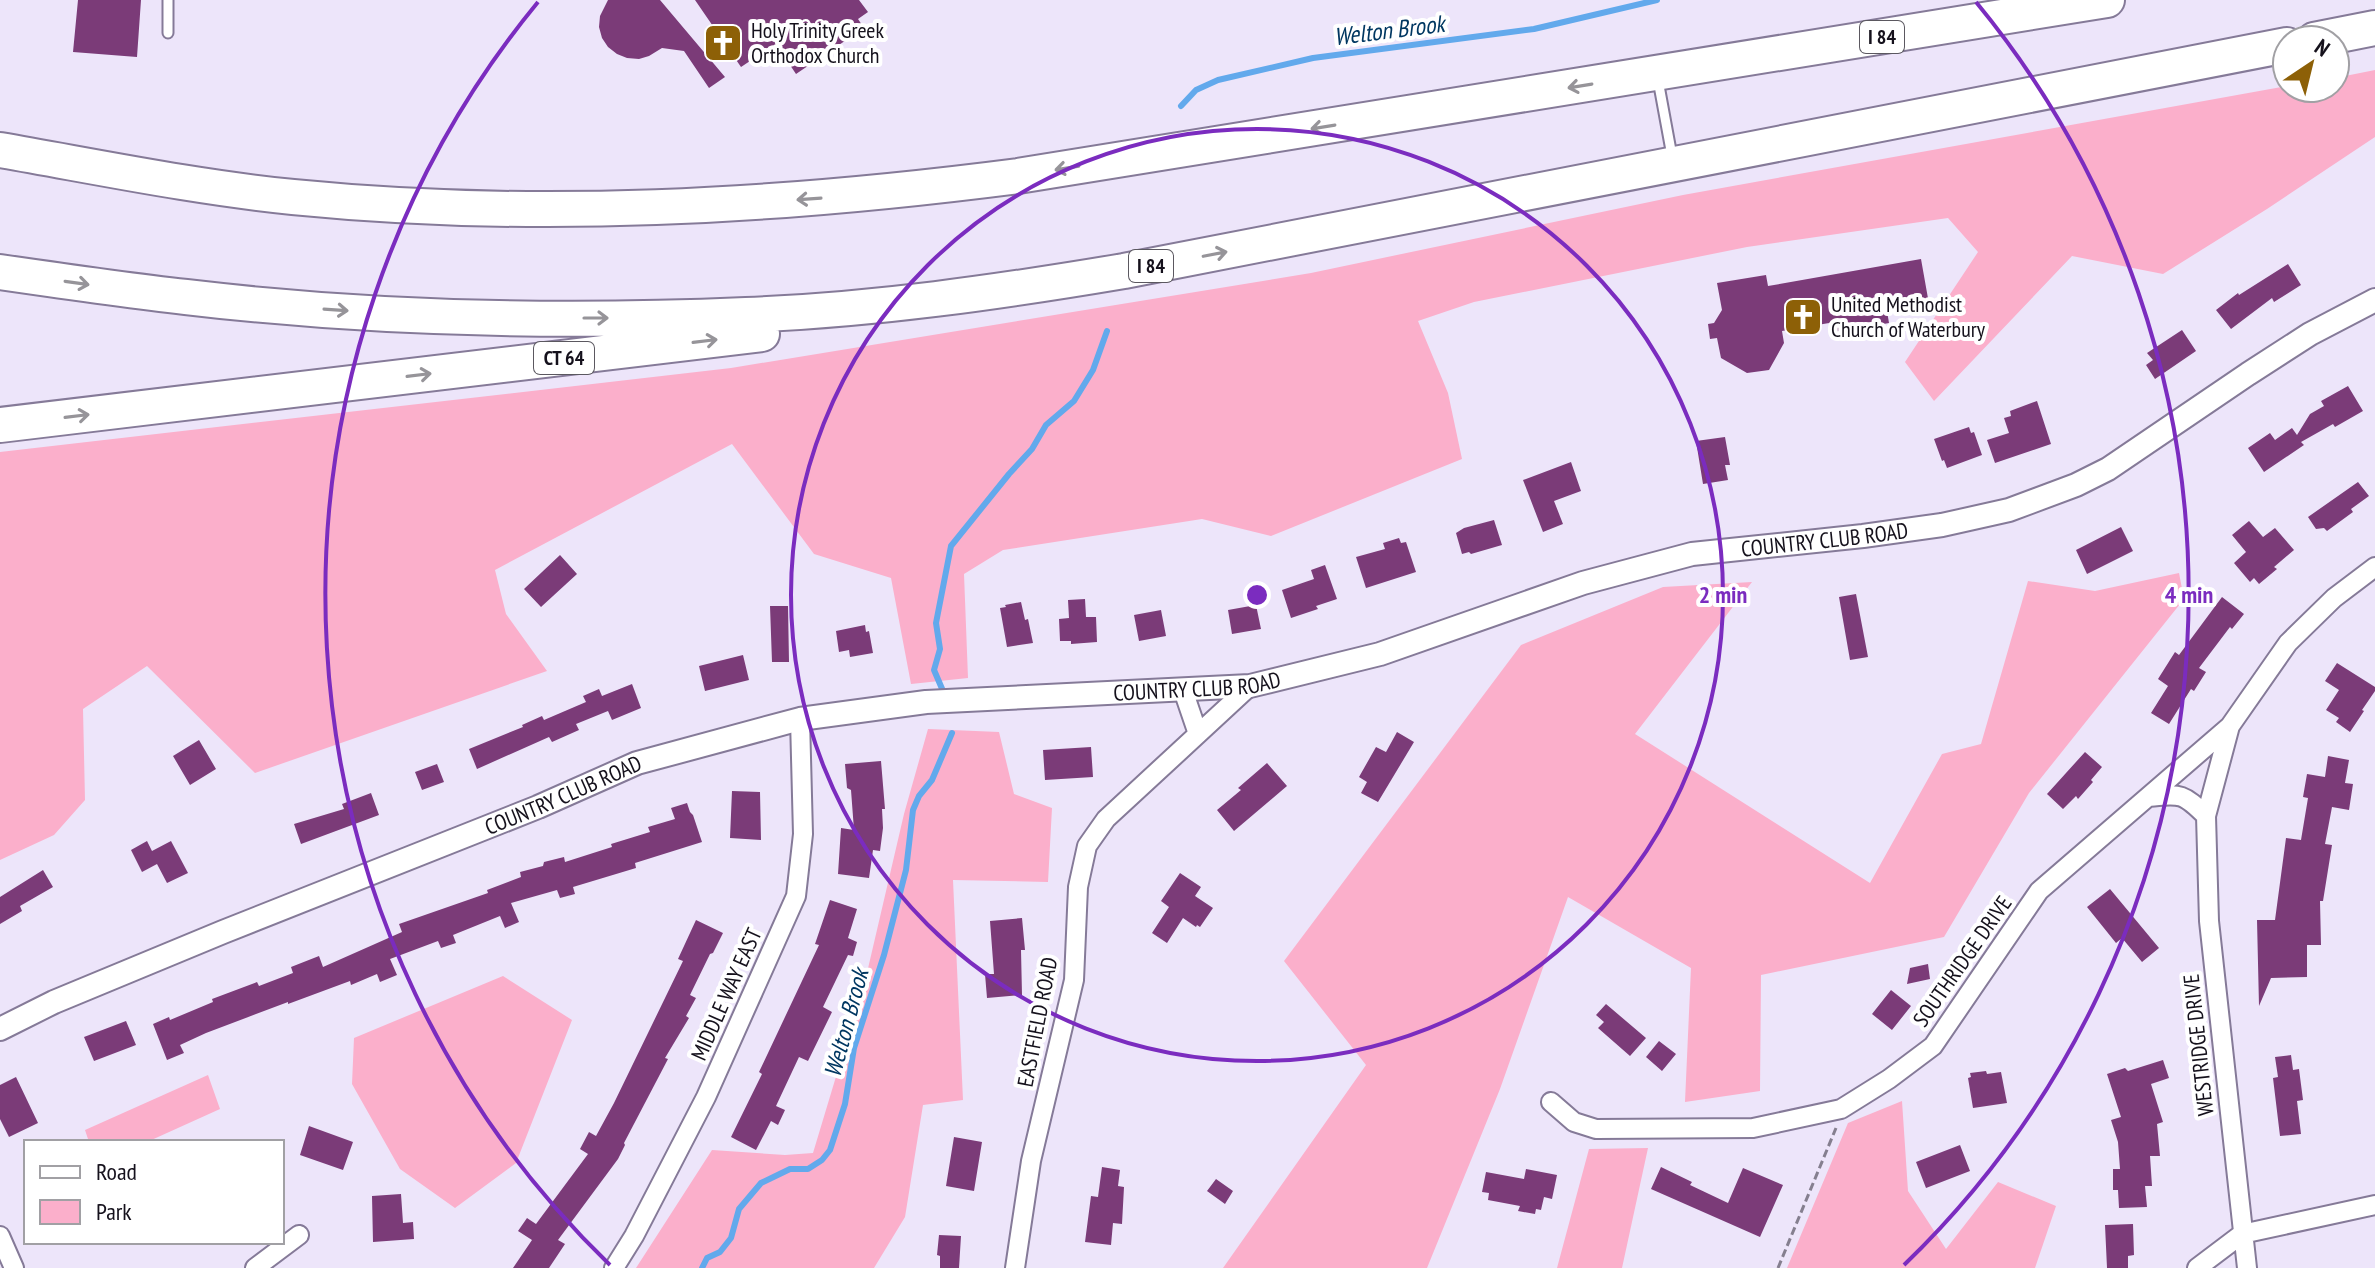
<svg xmlns="http://www.w3.org/2000/svg" width="2375" height="1268" font-family="'PT Sans Narrow',sans-serif">
<style>
.green{fill:#fbafcb}
.lines{fill:none;stroke-linecap:round;stroke-linejoin:round}
.stream{stroke:#62a9ec;stroke-width:6}
.building{fill:#7b3b78}
.service-casing{stroke:#857a98;stroke-width:13}
.minor-casing{stroke:#857a98;stroke-width:22}
.tertiary-casing{stroke:#857a98;stroke-width:26}
.motorway-casing{stroke:#857a98;stroke-width:38}
.path{stroke:#857f8f;stroke-width:3;stroke-dasharray:8 4;stroke-linecap:butt}
.service{stroke:#fff;stroke-width:9}
.minor{stroke:#fff;stroke-width:18}
.tertiary{stroke:#fff;stroke-width:22}
.motorway{stroke:#fff;stroke-width:34}
.oneway{stroke:#969499}
.ring{fill:none;stroke:#7b2cbf;stroke-width:4}
.labels{text-anchor:middle;dominant-baseline:central;stroke-width:8;stroke-linejoin:round;paint-order:stroke}
.shield{fill:#fff;stroke:#5b5860;stroke-width:2}
.shield-label{font-size:20px;font-weight:bold;fill:#15111c}
.poi-label{font-size:22px;fill:#15111c;stroke:#fff;text-anchor:start}
.street-label{font-size:22px;fill:#15111c;stroke:#fff}
.water-label{font-size:24px;font-style:italic;fill:#003761;stroke:#fff}
.centre{fill:#7b2cbf;stroke:#fff;stroke-width:4}
.ring-label{font-size:24px;text-anchor:middle;font-weight:bold;fill:#7b2cbf;stroke:#fff;stroke-width:8;stroke-linejoin:round;paint-order:stroke}
</style>
<rect width="100%" height="100%" fill="#ede5fa"/>
<path class="green" d="M2375 70V137L2267 209 2163 274 2072 256 1934 401 1905 362 1978 252 1948 218 1747 247 1474 302 1418 321 1448 393 1462 459 1271 536 1202 519 1003 550 964 574 968 678 911 684 891 578 814 554 732 444 495 570 506 614 547 671 255 773 147 666 83 709 85 800 54 835 0 860V452L731 368 1311 273 1683 195 2287 86 2335 88V78Z
M2179 573 2184 599 2029 793 1944 937 1761 975 1760 1091 1685 1102 1691 968 1568 897 1500 1089 1427 1268H1223L1366 1065 1284 961 1521 645 1663 587 1752 582 1635 734 1870 883 1942 754 1981 744 2028 581 2095 591Z
M928 729 999 732 1014 794 1052 808 1048 882 953 880 963 1100 923 1105 905 1217 874 1268H636L712 1150 785 1155 813 1153 866 977 904 814Z
M503 976 572 1020 516 1163 455 1208 400 1169 352 1084 354 1038Z
M208 1075 220 1109 147 1142H89L85 1130Z
M1902 1101 1908 1191 1946 1249 1998 1182 2056 1206 2035 1268H1787L1848 1123Z
M1648 1148 1622 1268H1557L1589 1149Z"/>
<g class="lines">
<path class="stream" d="M1181 106 1196 90 1218 80 1313 58 1534 29 1657 0
M943 691 934 670 940 649 936 623 951 546 1009 474 1032 449 1046 425 1074 401 1093 370 1107 331
M702 1268 707 1258 720 1252 731 1238 739 1209 761 1183 790 1169H808L822 1160 830 1150 845 1104 854 1048 884 955 906 870 913 810 919 796 932 780 952 733"/>
</g>
<path class="building" d="M78 0H141L137 57 73 52Z
M608 0H660L725 77 709 88 684 51 662 48 649 56 639 59 627 58 617 54 608 47 602 38 599 27 600 16Z
M695 0H859L868 12 858 19 864 28 796 74 782 53 763 66 756 57 741 67Z
M1921 259 1929 304 1887 311 1889 323 1873 326 1875 335 1855 339 1854 330 1837 333 1835 322 1782 331 1784 343 1769 370 1747 373 1721 358 1717 338 1710 339 1708 324 1714 323 1722 310 1717 283 1766 275 1768 286Z
M2288 264 2301 285 2274 302 2272 298 2231 329 2216 310 2238 293 2239 295Z
M2182 330 2196 351 2155 379 2146 365 2153 360 2147 353Z
M2348 386 2363 411 2335 427 2333 424 2301 442 2304 445 2264 472 2248 448 2270 433 2275 440 2292 428 2297 435 2310 414 2324 406 2321 401Z
M2037 401 2051 444 1995 463 1987 440 2009 433 2004 418 2011 416 2010 411Z
M1969 427 1971 433 1974 432 1982 455 1947 468 1944 460 1942 461 1934 439Z
M1725 437 1730 465H1725L1728 480 1703 484 1696 441Z
M1571 462 1581 491 1554 501 1563 524 1543 532 1523 480Z
M2358 482 2369 496 2351 509 2353 512 2327 531 2324 528 2316 529 2308 517Z
M1494 520 1502 545 1471 554 1469 552 1462 554 1456 533 1464 528Z
M2249 521 2263 537 2275 528 2294 550 2274 567 2277 569 2259 584 2254 578 2250 582 2234 563 2246 552 2232 535Z
M2121 527 2133 551 2087 574 2076 550Z
M1399 538 1401 543 1406 542 1416 572 1366 588 1356 557 1385 549 1383 543Z
M560 555 577 574 541 607 524 589Z
M1325 565 1337 599 1316 606 1318 609 1291 618 1282 590 1314 579 1311 570Z
M1856 594 1868 657 1850 660 1839 597Z
M2222 597 2244 614 2232 629 2230 627 2199 668 2206 672 2194 691 2191 689 2169 724 2151 713 2168 686 2158 679 2175 652 2179 655Z
M1085 599 1086 617H1096L1097 642 1071 644V641H1060L1059 619 1069 618 1068 600Z
M1021 602 1025 620 1028 619 1033 643 1007 647 1000 608 1006 607 1005 605Z
M1256 605 1261 629 1232 634 1228 610Z
M770 606H788L789 662H772Z
M1161 610 1166 636 1139 641 1134 615Z
M865 625 866 632 869 631 873 653 850 657 849 650 839 652 836 631Z
M743 655 749 680 705 691 699 666Z
M2337 663 2375 687V691L2362 710 2364 711 2350 732 2336 722 2339 718 2326 710 2339 690 2325 681Z
M632 684 641 708 612 720 608 711 576 724 579 730 552 742 549 737 477 769 469 749 523 727 522 725 542 716 544 720 586 702 583 696 599 689 602 696Z
M1397 732 1414 742 1378 802 1361 793 1367 782 1359 777 1376 747 1386 752Z
M199 740 216 769 190 785 173 756Z
M1091 747 1093 777 1045 780 1043 750Z
M2085 752 2102 767 2091 780 2093 782 2078 799 2076 796 2063 809 2047 794Z
M2328 756 2349 760 2345 783 2353 784 2349 810 2332 807 2325 844 2332 845 2323 901H2320L2321 945H2307V977L2271 978 2259 1006 2257 920H2275L2286 838 2301 840 2308 798 2303 797 2307 774 2325 777Z
M881 761 885 809H882L883 828 880 851 873 850 869 878 838 874 841 828 854 830 851 790 847 788 845 764Z
M1267 763 1287 786 1234 831 1217 810 1241 790 1238 788Z
M437 764 444 782 422 790 415 772Z
M732 791 760 792 761 840 730 838Z
M371 793 379 815 301 844 294 824 344 809 342 804Z
M687 803 690 812 693 815 702 842 635 863 636 868 573 887 575 894 560 898 557 890 511 903 519 922 505 928 500 916 453 935 456 943 441 948 438 941 390 959 397 975 380 982 377 974 351 985 350 981 288 1004V1002L206 1033 180 1045 184 1053 167 1060 153 1024 169 1017 170 1020 213 1002 212 999 257 982 259 986 293 973 291 967 319 956 323 967 402 932 399 924 488 893 487 890 521 877 520 872 543 866 544 862 564 857 565 862 612 847 611 844 650 832 648 827 675 819 671 808Z
M147 841 152 851 171 841 188 873 167 883 157 864 142 872 131 850Z
M43 870 53 887 20 906 22 911 0 924V897Z
M1180 873 1201 887 1195 896 1213 908 1200 927 1197 925 1196 927 1183 918 1167 943 1152 933 1169 907 1161 901Z
M2110 889 2159 948 2142 962 2122 938 2116 943 2087 907Z
M830 900 857 909 848 938 857 942 853 956 848 955 823 1007 832 1012 808 1061 799 1057 776 1106 785 1110 778 1125 771 1121 756 1150 731 1137 762 1074 759 1072 819 945 815 944Z
M1022 918 1025 950H1021L1022 995 987 998 985 974H994L990 921Z
M696 920 723 933 713 953 710 954 690 995 696 998 686 1016 689 1018 665 1058 668 1059 624 1143 625 1145 618 1159 558 1240 565 1244 549 1268H513L532 1240 518 1231 527 1218 536 1224 588 1154 580 1149 589 1132 596 1136 614 1103 683 961 678 959Z
M1928 964 1930 979 1907 984 1910 968Z
M1891 990 1911 1006 1892 1030 1872 1014Z
M1606 1004 1646 1038 1630 1056 1598 1028 1604 1022 1596 1015Z
M126 1021 136 1045 94 1061 84 1037Z
M1659 1041 1676 1054 1662 1071 1646 1057Z
M2291 1055 2293 1070 2299 1069 2303 1100 2297 1101 2301 1134 2280 1136 2273 1078 2278 1077 2275 1057Z
M2163 1060 2169 1078 2151 1084 2163 1122 2157 1124 2160 1156H2150L2152 1186H2145L2147 1207 2119 1208 2118 1190H2113V1169H2120L2118 1142 2111 1120 2121 1117 2107 1074 2125 1068 2128 1071Z
M1986 1071 1987 1074 2001 1072 2007 1103 1973 1108 1968 1078 1971 1077 1970 1073Z
M16 1077 38 1123 9 1137 0 1119V1085Z
M309 1126 353 1142 343 1170 300 1155Z
M954 1137 982 1142 974 1191 946 1186Z
M1960 1145 1970 1171 1926 1188 1916 1162Z
M1102 1167 1120 1170 1118 1186 1124 1187 1122 1224 1113 1223 1111 1245 1085 1242 1091 1196 1098 1197Z
M1661 1167 1692 1182 1690 1185 1728 1203 1743 1168 1783 1185 1760 1237 1651 1189Z
M1526 1169 1557 1175 1552 1199 1544 1197 1541 1210 1536 1209 1535 1214 1518 1211 1520 1206 1488 1200 1489 1193 1482 1192 1486 1172 1524 1179Z
M1216 1179 1233 1191 1225 1204 1207 1191Z
M401 1194 403 1223 413 1222 414 1239 373 1242 372 1196Z
M2133 1224 2134 1255 2128 1256V1268H2107L2105 1225Z
M939 1235 961 1236 959 1268H940V1256L937 1255Z"/>
<g class="lines">
<defs>
<path id="service" d="M168 0V33
M1658 80 1672 156"/>
<path id="minor" d="M1183 690 1198 734
M2148 797C2180 794 2182 792 2206 816L2209 921 2247 1268
M2206 816 2230 726 2288 643 2334 598 2375 567
M1551 1102 1574 1122 1596 1129 1753 1128 1841 1109 1889 1079 1933 1046 2039 891 2230 726
M0 1236 14 1268
M255 1268 299 1235
M614 1268 634 1236 706 1097 796 896 803 834 800 719
M1015 1268 1031 1161 1074 980 1078 887 1087 846 1106 819 1250 686
M2197 1268 2242 1234 2375 1205"/>
<g id="tertiary">
<path id="s1" d="M0 1029 54 1002 223 932 538 807 637 763 800 719 926 702 1250 686 1380 654 1583 583 1692 554 1863 536 1942 525 2009 510 2076 485 2108 469 2248 374 2310 334 2375 300"/>
</g>
<path id="motorway" d="M2314 40 2375 28
M0 150C98 167 194 187 293 197 535 221 777 207 1018 176L2107 0
M0 272C62 281 124 290 186 297 371 319 560 323 746 315 873 310 999 292 1124 271L2287 45
M0 425 762 334"/>
</defs>
<use href="#service" class="service-casing"/>
<use href="#minor" class="minor-casing"/>
<use href="#tertiary" class="tertiary-casing"/>
<use href="#motorway" class="motorway-casing"/>
<path class="path" d="M1778 1268 1836 1128"/>
<use href="#service" class="service"/>
<use href="#minor" class="minor"/>
<use href="#tertiary" class="tertiary"/>
<use href="#motorway" class="motorway"/>
</g>
<defs><path id="oneway-shaft" d="M-6 0H5M1.5-3L5.5 0L1.5 3" fill="none" stroke-width="1.6" stroke-linecap="round" stroke-linejoin="round" transform="scale(2)"/></defs>
<g class="oneway">
<use href="#oneway-shaft" transform="translate(1580 86) rotate(171)"/>
<use href="#oneway-shaft" transform="translate(1323 127) rotate(171)"/>
<use href="#oneway-shaft" transform="translate(1067 168) rotate(171)"/>
<use href="#oneway-shaft" transform="translate(809 199) rotate(176)"/>
<use href="#oneway-shaft" transform="translate(1215 254) rotate(-11)"/>
<use href="#oneway-shaft" transform="translate(77 283) rotate(8)"/>
<use href="#oneway-shaft" transform="translate(336 310) rotate(4)"/>
<use href="#oneway-shaft" transform="translate(596 318)"/>
<use href="#oneway-shaft" transform="translate(705 341) rotate(-7)"/>
<use href="#oneway-shaft" transform="translate(419 375) rotate(-7)"/>
<use href="#oneway-shaft" transform="translate(77 416) rotate(-7)"/>
</g>
<g class="ring">
<circle cx="1257" cy="595" r="466"/>
<path d="M610 1265A932 932 0 0 1 538 2M1976 2A932 932 0 0 1 1904 1265"/>
</g>
<defs>
<symbol id="church-square" viewBox="-11 -11 22 22"><rect x="-9" y="-9" width="18" height="18" rx="4" fill="#8d6007" stroke="#fff"/><path d="M-1.2-6h2.4v3.5h3.3v2.4h-3.3V6h-2.4V-.1h-3.3v-2.4h3.3Z" fill="#fff"/></symbol>
</defs>
<g fill-rule="evenodd">
<use href="#church-square" x="701" y="21" width="44" height="44"/>
<use href="#church-square" x="1781" y="295" width="44" height="44"/>
</g>
<g class="labels">
<g class="shield">
<rect x="1860" y="21" width="44" height="32" rx="6"/>
<rect x="1129" y="250" width="44" height="32" rx="6"/>
<rect x="534" y="342" width="60" height="32" rx="6"/>
</g>
<g class="shield-label">
<text x="1882" y="37">I 84</text>
<text x="1151" y="266">I 84</text>
<text x="564" y="358">CT 64</text>
</g>
<g class="poi-label">
<text x="751" y="30">Holy Trinity Greek<tspan x="751" dy="25">Orthodox Church</tspan></text>
<text x="1831" y="304">United Methodist<tspan x="1831" dy="25">Church of Waterbury</tspan></text>
</g>
<g class="street-label">
<text stroke="none"><textPath href="#s1" startOffset="1906">COUNTRY CLUB ROAD</textPath></text>
<text stroke="none"><textPath href="#s1" startOffset="1258">COUNTRY CLUB ROAD</textPath></text>
<text stroke="none"><textPath href="#s1" startOffset="610">COUNTRY CLUB ROAD</textPath></text>
<text transform="translate(1962 961) rotate(-55)">SOUTHRIDGE DRIVE</text>
<text transform="translate(726 994) rotate(-66)">MIDDLE WAY EAST</text>
<text transform="translate(1037 1022) rotate(-79)">EASTFIELD ROAD</text>
<text transform="translate(2198 1045) rotate(-96)">WESTRIDGE DRIVE</text>
</g>
<g class="water-label">
<text transform="translate(1389 30) rotate(-7)">Welton Brook</text>
<text transform="translate(846 1023) rotate(-75)">Welton Brook</text>
</g>
</g>
<circle cx="1257" cy="595" r="12" class="centre"/>
<g class="ring-label">
<text x="1723" y="603">2 min</text>
<text x="2189" y="603">4 min</text>
</g>
<rect x="24" y="1140" width="260" height="104" fill="#ffffff" stroke="#a1a0a4" stroke-width="2"/>
<rect x="40" y="1166" width="40" height="12" fill="#ffffff" stroke="#a1a0a4" stroke-width="2"/>
<text x="96" y="1180" font-size="24" fill="#15111c">Road</text>
<rect x="40" y="1200" width="40" height="24" fill="#fbafcb" stroke="#a1a0a4" stroke-width="2"/>
<text x="96" y="1220" font-size="24" fill="#15111c">Park</text>
<g transform="translate(2311 64) rotate(35)"><circle r="38" fill="#ffffff" stroke="#a1a0a4" stroke-width="2"/>
<path d="M0-6L14 30L0 20L-14 30Z" fill="#8d6007"/>
<text y="-12" font-size="22" font-weight="bold" text-anchor="middle" fill="#15111c">N</text>
</g>
</svg>
